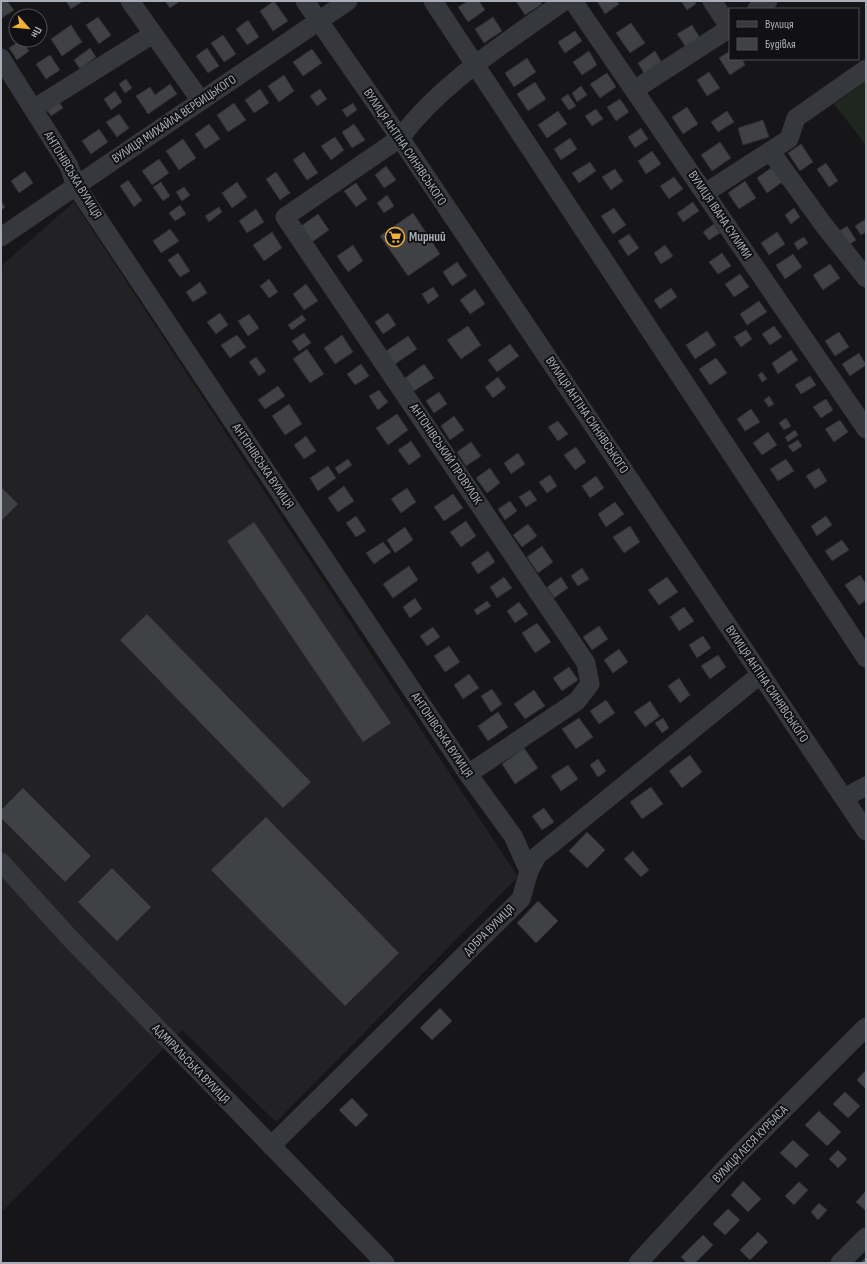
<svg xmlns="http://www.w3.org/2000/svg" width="867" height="1264" font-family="'Sofia Sans Condensed',sans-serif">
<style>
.built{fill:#222225}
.green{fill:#1e261f}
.building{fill:#404145;stroke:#303034}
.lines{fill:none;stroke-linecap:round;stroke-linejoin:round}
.minor{stroke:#37383d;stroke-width:19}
.labels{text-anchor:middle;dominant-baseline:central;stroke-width:4;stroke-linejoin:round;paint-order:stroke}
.street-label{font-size:13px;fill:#a8adb8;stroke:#111113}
.poi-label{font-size:13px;font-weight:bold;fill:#a8adb8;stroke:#111113;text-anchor:start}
</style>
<rect width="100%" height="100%" fill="#161618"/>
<path class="built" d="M74 202 518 877 276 1122 182 1030 1 1213V266Z"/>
<path class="green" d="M866 81V145L834 104Z"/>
<path class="building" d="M1 1H7L14 10 2 18Z
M66 1H83L71 9Z
M165 1H180L170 8Z
M274 1 288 21 273 31 260 11Z
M468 1H479L485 10 468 22 458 7Z
M516 1H540L542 4 525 15Z
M597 1H617L619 4 605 14Z
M681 1H695L696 4 687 10Z
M32 11 36 16H25Z
M98 17 111 35 99 44 86 25Z
M493 17 502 31 484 43 475 29Z
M248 20 259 37 247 45 236 29Z
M631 23 645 43 630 53 616 33Z
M71 25 82 42 62 56 51 39Z
M692 25 700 38 686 47 677 34Z
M575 31 582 41 565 53 558 42Z
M223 35 236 54 224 62 211 43Z
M21 40 29 51 17 60 9 48Z
M90 48 96 57 80 69 74 60Z
M207 48 219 66 208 73 196 56Z
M312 49 322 63 303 76 293 62Z
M589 51 597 65 582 75 573 62Z
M655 51 662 63 645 75 638 63Z
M730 51V59H742L745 65 730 75 719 58Z
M50 55 60 70 46 79 36 64Z
M527 58 536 72 514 87 505 73Z
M709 72 720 88 707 96 697 80Z
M607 73 616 87 600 98 590 84Z
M284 75 294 91 279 102 268 86Z
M126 79 132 88 125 93 119 84Z
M535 82 546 99 528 111 517 94Z
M170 84 177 94 148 114 136 96 150 87 155 95Z
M581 86 587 95 577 102 572 93Z
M260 89 269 103 254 113 245 100Z
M320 89 327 99 317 106 310 96Z
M115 91 122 102 111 110 104 99Z
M568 94 576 106 569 110 561 99Z
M620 99 629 112 616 121 607 107Z
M59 102 63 108 51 116 47 110Z
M234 103 246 120 228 132 217 115Z
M353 103 357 110 347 117 342 110Z
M687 107 698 124 683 134 672 117Z
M596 109 603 119 592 126 585 116Z
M558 111 567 124 547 138 538 125Z
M727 111 734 122 718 132 711 122Z
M119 114 129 128 117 137 106 122Z
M763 120 769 137 743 145 738 128Z
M209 124 220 139 205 149 195 134Z
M354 124 365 140 352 148 342 132Z
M641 128 648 139 635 148 628 137Z
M99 129 108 142 91 154 82 141Z
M335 137 344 150 331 160 321 146Z
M570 138 577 149 561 160 554 149Z
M183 139 196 158 179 170 166 151Z
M720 142 731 158 712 171 701 155Z
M801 144 813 162 800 171 788 153Z
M652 151 661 164 646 174 638 161Z
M304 152 318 173 307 180 293 160Z
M159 159 169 173 152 185 142 171Z
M590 162 596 171 579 183 572 173Z
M826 163 838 181 829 187 817 169Z
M775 165 785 180 767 193 757 178Z
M386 166 396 180 384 188 375 175Z
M615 169 623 181 611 190 602 177Z
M25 171 33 183 19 193 11 181Z
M276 172 290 193 280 200 266 179Z
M674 177 683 189 669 199 660 186Z
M128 180 142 200 134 207 120 186Z
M745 181 756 198 739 209 728 193Z
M161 182 170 196 163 201 153 187Z
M237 182 247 197 232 208 222 193Z
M356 183 367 199 356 207 344 191Z
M184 187 190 195 182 201 176 192Z
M387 195 394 206 384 213 377 203Z
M1 201 5 207 1 210Z
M693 202 699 211 683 222 677 213Z
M180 205 186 214 175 221 169 213Z
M219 207 222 212 209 222 205 216Z
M614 208 626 225 613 234 601 216Z
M794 208 800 217 791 224 785 215Z
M256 209 264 222 247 233 239 221Z
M413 213 440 254 408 276 380 236Z
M318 214 329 230 312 242 301 226Z
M866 219V232L861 235 855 226Z
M714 224 720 233 709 240 703 232Z
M847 226 856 240 847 246 838 232Z
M170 229 179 241 161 253 153 241Z
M272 232 282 248 264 261 253 245Z
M777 232 785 244 769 255 761 243Z
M629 234 639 248 628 256 618 241Z
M804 237 808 243 798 250 794 243Z
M353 245 363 261 348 272 337 256Z
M665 245 673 256 661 264 654 253Z
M178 253 190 271 180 277 168 260Z
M722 253 731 266 718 274 709 262Z
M793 254 802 267 785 279 776 265Z
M457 262 467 276 452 286 443 272Z
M830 264 840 278 823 290 813 275Z
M740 274 749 287 734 297 725 284Z
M269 279 278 292 269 298 260 286Z
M200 282 207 293 193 302 186 292Z
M306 284 318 301 304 310 293 294Z
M433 287 439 296 428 304 422 294Z
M671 288 677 297 660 309 654 300Z
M475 289 485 304 470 314 460 300Z
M759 301 767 312 747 325 740 314Z
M220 313 228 325 216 334 207 322Z
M388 313 396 325 383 334 375 322Z
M249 314 259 328 248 336 238 321Z
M302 315 306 320 292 330 288 325Z
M468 326 481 345 461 359 447 340Z
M774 326 782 337 770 345 762 334Z
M746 330 752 339 741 347 734 337Z
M707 331 716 345 695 359 686 345Z
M839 332 849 347 835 356 825 341Z
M304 333 311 343 299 351 292 341Z
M237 335 246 347 230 358 221 345Z
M342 335 353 352 335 364 324 348Z
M408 336 417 349 395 364 386 351Z
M510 344 519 356 497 372 488 360Z
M307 349 324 374 310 383 293 359Z
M791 350 798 360 778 374 772 363Z
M859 353 866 365 850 376 842 364Z
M256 357 266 371 259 376 249 362Z
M716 358 727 373 710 385 699 369Z
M361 364 369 376 355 385 347 374Z
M424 364 434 378 414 391 405 378Z
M762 372 767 379 762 382 758 375Z
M810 376 816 385 801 394 795 385Z
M498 377 506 388 493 398 485 387Z
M278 386 285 396 265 409 258 400Z
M379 390 388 402 378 410 369 396Z
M439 392 447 404 434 413 426 401Z
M769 396 774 404 769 407 764 400Z
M826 399 833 410 821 418 813 407Z
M289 404 302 424 285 435 272 416Z
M751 409 760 422 745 431 737 419Z
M397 414 408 430 388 445 376 428Z
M454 416 464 430 450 440 441 426Z
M786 418 791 426 784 430 779 423Z
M840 420 848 432 834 442 825 429Z
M558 421 568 434 558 441 548 427Z
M795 430 798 435 788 442 785 437Z
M768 432 777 445 762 455 753 443Z
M306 436 316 451 304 459 294 445Z
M798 440 802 446 793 452 788 446Z
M411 441 421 456 409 465 398 450Z
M471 442 481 456 466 466 457 452Z
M576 447 586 462 575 470 564 455Z
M518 453 525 464 511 474 504 463Z
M348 459 352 465 339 474 335 468Z
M786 459 794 471 778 481 770 469Z
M328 466 336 478 318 491 310 478Z
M490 468 500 483 487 493 476 478Z
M819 468 827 481 815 489 806 476Z
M550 475 557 486 547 493 539 482Z
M596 476 604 488 590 498 582 486Z
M344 486 354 501 338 512 328 498Z
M1 487 18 504 1 521Z
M407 488 416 502 401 513 391 499Z
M530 490 537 500 526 507 519 497Z
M453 494 463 508 444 521 434 507Z
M510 501 517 511 505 520 498 509Z
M615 502 624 514 606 527 598 514Z
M356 516 366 531 356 537 346 523Z
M826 516 832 525 817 536 811 526Z
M466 521 476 536 461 547 450 532Z
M254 522 391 723 363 742 227 541Z
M528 524 537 536 522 547 513 535Z
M630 526 640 542 624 553 613 537Z
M405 527 413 540 395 553 387 540Z
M842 540 849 550 832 561 825 551Z
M383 542 391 552 374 564 366 553Z
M542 546 553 562 538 573 527 557Z
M488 551 495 562 478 574 471 563Z
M409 566 418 580 393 598 383 584Z
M582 568 589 579 578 586 571 576Z
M860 575 866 584V600L859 605 845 585Z
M504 577 512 588 497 598 490 587Z
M561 577 568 588 554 598 547 587Z
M667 577 678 592 659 605 648 590Z
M415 598 422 609 410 618 403 607Z
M487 601 491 606 477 615 474 610Z
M519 602 528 614 515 623 507 611Z
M684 607 694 621 679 631 670 617Z
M147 614 311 782 283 808 120 640Z
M537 623 551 642 535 653 522 633Z
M599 626 608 639 592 650 583 637Z
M433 627 440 637 427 646 420 636Z
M703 636 711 648 697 658 689 645Z
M449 646 460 662 445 672 434 656Z
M619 649 628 662 613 673 604 660Z
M718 655 726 667 710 679 701 666Z
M569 667 578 680 562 691 553 678Z
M469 674 479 688 463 699 454 685Z
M679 678 690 695 680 703 668 686Z
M492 689 502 704 491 712 481 696Z
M534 690 545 706 525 719 514 704Z
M606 700 615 713 599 724 590 711Z
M650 701 660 716 645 727 634 712Z
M498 712 508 727 488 741 478 726Z
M579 718 593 737 576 749 562 729Z
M663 718 669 728 662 733 655 723Z
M524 748 538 768 515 784 502 764Z
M690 755 702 772 682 788 669 771Z
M598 759 606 771 598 777 590 765Z
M568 765 578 779 561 791 551 776Z
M651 787 663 804 642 819 630 802Z
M23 788 91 856 65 882 1 818V810Z
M544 808 554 822 542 830 532 816Z
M266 817 399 953 345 1006 211 870Z
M587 832 605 850 587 868 569 851Z
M633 851 649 870 641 877 624 859Z
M112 868 151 907 117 941 78 902Z
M538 901 558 921 536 943 517 923Z
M440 1008 452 1021 432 1040 420 1028Z
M866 1070V1089L857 1080Z
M845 1092 860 1106 848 1118 833 1104Z
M352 1098 368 1115 356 1127 339 1110Z
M819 1111 841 1132 827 1146 805 1125Z
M793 1140 809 1155 796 1168 780 1153Z
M838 1150 847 1159 838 1168 829 1159Z
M743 1181 761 1199 748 1212 731 1195Z
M799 1182 808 1190 794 1205 785 1196Z
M866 1191V1211L856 1202Z
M819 1203 827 1210 818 1220 811 1212Z
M728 1209 740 1220 725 1235 713 1224Z
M758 1232 768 1242 750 1260 740 1250Z
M703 1235 713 1245 695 1263H687L681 1257Z
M866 1257V1263H860Z"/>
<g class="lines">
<path class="minor" d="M130 1 201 101
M305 1 400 138 866 831
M433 1 866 658
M573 1 866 429
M712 1 730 28
M757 9 768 1
M1 58 69 166 76 186 468 774 513 836 529 871
M634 90 730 28
M33 109 153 34
M771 152 823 224 866 278
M705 193 789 139 796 118 866 69
M1 237 348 1
M468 774 577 701 590 684 586 663 285 217 400 138C443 81 507 42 564 1
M844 798 866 786
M1 862 67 935 385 1263
M271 1146 521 899 529 871 537 856 761 674
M638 1263 734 1159 866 1027
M840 1263 866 1237"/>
</g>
<defs>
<symbol id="supermarket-ring" viewBox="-11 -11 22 22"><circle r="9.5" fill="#111113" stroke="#f2b134" stroke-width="1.5"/><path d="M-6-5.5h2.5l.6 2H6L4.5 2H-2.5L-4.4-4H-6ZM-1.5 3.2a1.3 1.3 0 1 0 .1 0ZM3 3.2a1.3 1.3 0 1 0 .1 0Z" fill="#f2b134"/></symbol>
</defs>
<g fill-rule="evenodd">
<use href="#supermarket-ring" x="384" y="226" width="22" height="22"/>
</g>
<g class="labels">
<g class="street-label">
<text transform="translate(174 119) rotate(-34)">ВУЛИЦЯ МИХАЙЛА ВЕРБИЦЬКОГО</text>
<text transform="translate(405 147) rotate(56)">ВУЛИЦЯ АНТІНА СИНЯВСЬКОГО</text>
<text transform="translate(73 175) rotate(59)">АНТОНІВСЬКА ВУЛИЦЯ</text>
<text transform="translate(720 215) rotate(56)">ВУЛИЦЯ ІВАНА СУЛИМИ</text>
<text transform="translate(587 415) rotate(56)">ВУЛИЦЯ АНТІНА СИНЯВСЬКОГО</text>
<text transform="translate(446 454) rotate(56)">АНТОНІВСЬКИЙ ПРОВУЛОК</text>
<text transform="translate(263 466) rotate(56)">АНТОНІВСЬКА ВУЛИЦЯ</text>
<text transform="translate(767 684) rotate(56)">ВУЛИЦЯ АНТІНА СИНЯВСЬКОГО</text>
<text transform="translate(442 735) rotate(56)">АНТОНІВСЬКА ВУЛИЦЯ</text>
<text transform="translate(489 930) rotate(-45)">ДОБРА ВУЛИЦЯ</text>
<text transform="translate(191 1064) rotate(46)">АДМІРАЛЬСЬКА ВУЛИЦЯ</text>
<text transform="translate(750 1144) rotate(-46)">ВУЛИЦЯ ЛЕСЯ КУРБАСА</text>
</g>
<g class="poi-label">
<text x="409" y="237">Мирний</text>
</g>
</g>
<rect width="867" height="1264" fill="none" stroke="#a8adb8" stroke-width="4"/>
<rect x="729" y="8" width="130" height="52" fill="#111113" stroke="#4d4f55"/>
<rect x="737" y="21" width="20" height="6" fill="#37383d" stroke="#4d4f55"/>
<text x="765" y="28" font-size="12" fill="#a8adb8">Вулиця</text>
<rect x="737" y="38" width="20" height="12" fill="#404145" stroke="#4d4f55"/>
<text x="765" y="48" font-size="12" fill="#a8adb8">Будівля</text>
<g transform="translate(28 28) rotate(117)"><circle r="19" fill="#111113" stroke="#4d4f55"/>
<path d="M0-3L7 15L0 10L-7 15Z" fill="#f2b134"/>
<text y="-6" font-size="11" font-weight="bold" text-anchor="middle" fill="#a8adb8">Пн</text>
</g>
</svg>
